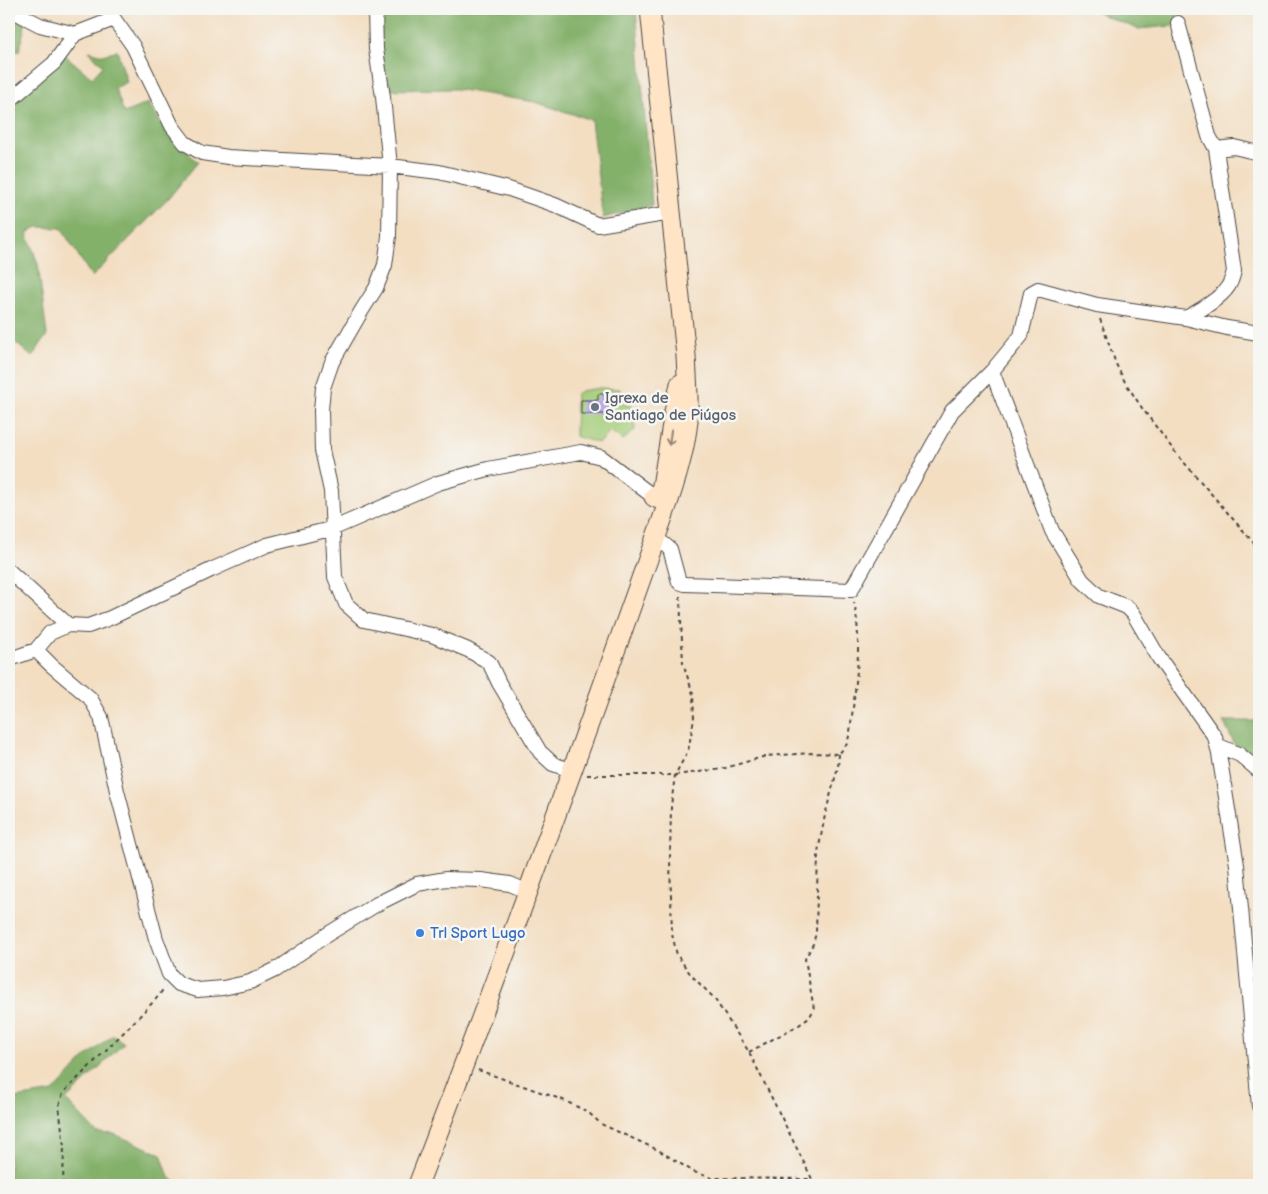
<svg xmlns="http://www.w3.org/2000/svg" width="1268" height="1194" font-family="'Balsamiq Sans',sans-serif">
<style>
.green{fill:#a5ce7a;stroke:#687c52}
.forest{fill:#84b16a;stroke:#586e4a}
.building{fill:#b59de7}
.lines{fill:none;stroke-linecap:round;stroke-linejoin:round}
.street-casing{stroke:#494642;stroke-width:16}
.secondary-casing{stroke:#494642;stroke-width:21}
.path{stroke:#494642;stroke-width:2;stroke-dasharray:4 4;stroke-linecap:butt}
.street{stroke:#fff;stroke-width:14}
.secondary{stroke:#ffe4c6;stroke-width:19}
.oneway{stroke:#958878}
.worship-dot{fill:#6b7280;stroke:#f6f6f2;stroke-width:2}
.shop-dot{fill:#3f7fe0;stroke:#f6f6f2;stroke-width:2}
.labels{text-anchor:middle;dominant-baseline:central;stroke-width:5;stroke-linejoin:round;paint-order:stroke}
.worship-label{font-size:15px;fill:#5b616d;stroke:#f6f6f2;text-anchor:start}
.shop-label{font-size:15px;fill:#366cbe;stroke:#f6f6f2;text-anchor:start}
</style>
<rect width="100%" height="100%" fill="#f6f6f2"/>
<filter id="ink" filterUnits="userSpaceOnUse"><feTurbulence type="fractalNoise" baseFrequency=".02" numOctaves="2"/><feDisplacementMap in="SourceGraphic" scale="10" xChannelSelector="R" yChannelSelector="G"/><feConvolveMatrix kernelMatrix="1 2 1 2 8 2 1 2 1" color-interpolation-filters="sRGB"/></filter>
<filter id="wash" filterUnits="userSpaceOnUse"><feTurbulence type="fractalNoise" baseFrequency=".0096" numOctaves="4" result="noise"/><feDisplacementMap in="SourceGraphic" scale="20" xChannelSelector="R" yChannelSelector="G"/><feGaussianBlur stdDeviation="1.12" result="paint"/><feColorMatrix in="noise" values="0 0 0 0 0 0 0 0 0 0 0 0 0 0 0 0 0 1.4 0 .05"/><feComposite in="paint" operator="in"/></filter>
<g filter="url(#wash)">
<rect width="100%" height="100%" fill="#f3dec2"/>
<path class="green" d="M599 388 620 389 622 404 633 406 635 430 623 440 610 431 599 443 575 436 576 394 581 391Z"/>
<path class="forest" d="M9 9 26 21 19 51 10 53H9Z
M372 9H636L652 205 603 218 591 120 535 102 455 89 385 90Z
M1092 9H1178L1183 25 1138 29 1105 16Z
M117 50 127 82 115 88 124 113 148 103 161 123 178 144 198 162 168 199 92 277 61 228 37 227 27 233 38 264 47 335 32 357 9 337V106L65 55 92 78 103 66 89 51 103 55Z
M1223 721H1259V773L1242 760Z
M113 1035 124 1043 66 1100 97 1133 114 1134 161 1154 169 1177 180 1185H9V1099L53 1092 85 1058Z"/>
<g id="blocks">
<path class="building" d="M598 394H609V414H581V400H598Z"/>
</g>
</g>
<g filter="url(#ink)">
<use href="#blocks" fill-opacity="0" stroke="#494642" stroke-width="1"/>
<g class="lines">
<defs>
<path id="street" d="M9 9 40 25 75 34
M375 9 376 49 383 97 390 166 389 236 385 265 376 288 362 310 332 362 323 388 321 410 322 450 331 491 335 577 346 604 364 620 432 635 468 650 489 662 499 683 540 752 553 764 573 771
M1178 23 1209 136 1216 149 1234 271C1233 275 1232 279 1230 283 1224 297 1199 311 1186 318
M9 101 54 63 75 34 114 19 133 46 172 126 185 143 202 153 228 157 390 166 439 172 509 189 555 205 598 225 671 213
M1216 149 1234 147 1259 153
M992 371 1052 531 1082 580 1099 596 1127 607 1133 613 1159 658 1215 737 1219 754 1237 865 1259 1106
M656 538 670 549 679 582 685 584 851 590 952 411 992 371 1021 336 1031 293 1038 289 1097 305 1186 318 1227 328 1259 333
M9 571 68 625
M36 650 51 665 90 698 101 717 117 791 156 939 169 974 179 984 198 990 223 988 250 982 275 970 328 934 377 904 417 884 446 879 481 880 510 884 529 892
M9 658H13L36 650 50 633 68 625 88 626 110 618 211 570 267 545 334 528 438 483 488 469 581 452 601 457 654 497
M1217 745 1240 755 1259 771"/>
<path id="secondary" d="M668 503 654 497 661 490 663 480 674 412 680 384
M418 1185C505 959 587 731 668 503 677 477 685 449 688 421 689 399 687 377 686 356L650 9"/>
</defs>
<use href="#street" class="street-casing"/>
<use href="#secondary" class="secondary-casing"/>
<path class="path" d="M1100 319 1116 364 1125 382 1142 408 1175 452 1259 549
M680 596 683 663 693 694 694 719 688 751 675 775 671 806 670 859 672 934 677 955 691 975 714 998 749 1052 815 1185
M587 775H675L722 769 766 756 812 753 839 754 847 744 850 732C855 689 863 645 854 602
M749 1052 799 1025 809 1018 814 1009 805 959 813 944 816 933 818 852 825 815 838 767 839 754
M478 1070 563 1100 588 1112 601 1124 658 1150 694 1172 712 1178 812 1179
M63 1185 64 1146 59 1106 63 1093 128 1028 156 999 165 987"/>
<use href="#street" class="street"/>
<use href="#secondary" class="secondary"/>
</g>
<defs><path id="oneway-shaft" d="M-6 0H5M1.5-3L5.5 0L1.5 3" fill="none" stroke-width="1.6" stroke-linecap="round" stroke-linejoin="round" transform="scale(1.25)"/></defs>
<use class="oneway" href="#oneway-shaft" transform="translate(670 438) rotate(98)"/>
</g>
<circle class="worship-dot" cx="595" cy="407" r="5"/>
<circle class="shop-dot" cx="420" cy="933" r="5"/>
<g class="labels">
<g class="worship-label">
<text x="605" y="398">Igrexa de<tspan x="605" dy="17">Santiago de Piúgos</tspan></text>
</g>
<g class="shop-label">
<text x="430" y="933">Trl Sport Lugo</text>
</g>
</g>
<rect width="1268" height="1194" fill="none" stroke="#f6f6f2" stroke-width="30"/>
</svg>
